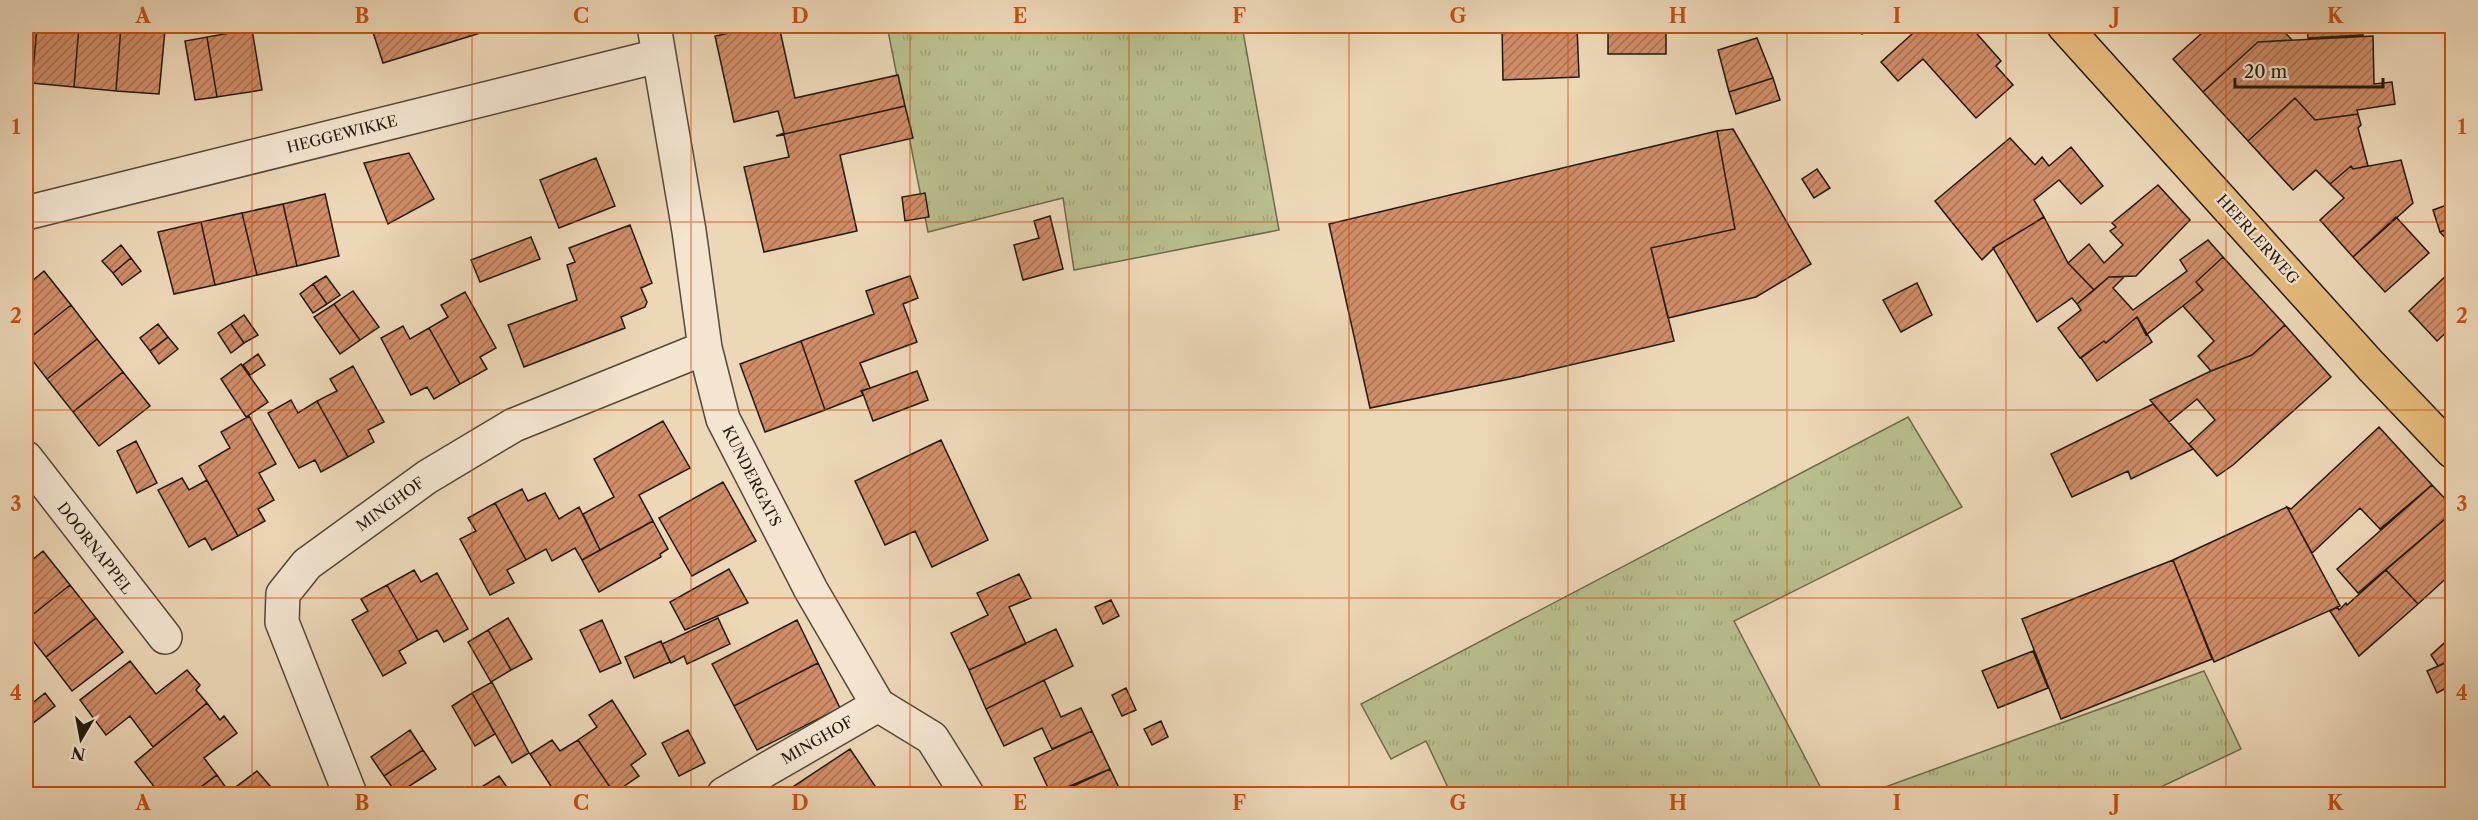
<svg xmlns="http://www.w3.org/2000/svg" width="2478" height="820" font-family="'Libre Caslon Text',serif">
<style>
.grass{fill:url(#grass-tufts);stroke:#6d6c4e;stroke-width:1.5}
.building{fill:url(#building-hatch);stroke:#21190f;stroke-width:1.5}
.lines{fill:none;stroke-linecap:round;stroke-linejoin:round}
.minor-casing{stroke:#544839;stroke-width:36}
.major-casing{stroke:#21190f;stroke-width:36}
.minor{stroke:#f3e5d0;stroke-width:33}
.major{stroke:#e6bc7c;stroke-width:33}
.grid{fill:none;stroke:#ca4f0c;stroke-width:1.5;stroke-opacity:0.55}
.labels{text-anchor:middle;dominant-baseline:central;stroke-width:4.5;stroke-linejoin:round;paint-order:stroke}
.street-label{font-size:15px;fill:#21190f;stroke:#f3e5d0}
.neatline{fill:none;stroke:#ca4f0c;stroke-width:2}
.grid-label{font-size:20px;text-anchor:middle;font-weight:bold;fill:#ca4f0c}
</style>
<defs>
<pattern id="grass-tufts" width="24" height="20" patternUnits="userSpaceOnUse" patternTransform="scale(1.5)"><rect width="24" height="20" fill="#b9be8d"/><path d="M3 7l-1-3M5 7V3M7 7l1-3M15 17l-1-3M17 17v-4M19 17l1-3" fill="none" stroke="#9fa378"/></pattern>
<pattern id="building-hatch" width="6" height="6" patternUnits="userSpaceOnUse" patternTransform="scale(1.5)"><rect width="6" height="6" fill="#d08d68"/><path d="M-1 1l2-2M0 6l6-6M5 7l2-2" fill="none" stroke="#a87254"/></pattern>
</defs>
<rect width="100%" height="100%" fill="#ecd7b7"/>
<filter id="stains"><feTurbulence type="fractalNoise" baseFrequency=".00333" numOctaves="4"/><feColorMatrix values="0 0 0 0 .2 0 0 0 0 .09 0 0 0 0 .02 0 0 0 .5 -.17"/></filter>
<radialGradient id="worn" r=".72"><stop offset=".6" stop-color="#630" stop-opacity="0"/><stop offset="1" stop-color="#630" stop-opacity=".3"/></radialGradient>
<path class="grass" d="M887 26H1242L1279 230 1074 270 1063 198 928 232Z
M1908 417 1962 507 1734 621 1824 794H1451L1426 741 1391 759 1361 704Z
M2204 671 2241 749 2146 794H1866Z"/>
<path class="building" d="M26 26H37L32 83H26Z
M37 26H79L74 87 32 83Z
M79 26H121L116 91 74 87Z
M121 26 165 30 159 94 116 91Z
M371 26H503L383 63Z
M764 26H779L795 98 898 75 905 106 776 136 784 133 778 111 734 122 715 36Z
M1502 26H1577L1579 77 1503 80Z
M1608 26H1666V54H1608Z
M1855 26H1874L1862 34Z
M1921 26H1970L2001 61 1996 66 2013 85 1976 118 1923 59 1898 81 1881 62Z
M2194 26H2279L2292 40 2258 42 2203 92 2173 59 2202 33Z
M2307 26H2362L2363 35 2308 38Z
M252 29 262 90 217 97 207 37Z
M2373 36 2374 84 2392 82 2395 104 2357 110 2358 114 2315 120 2295 98 2248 141 2203 92 2258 42Z
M207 37 217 97 195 100 185 41Z
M1757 38 1773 78 1729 92 1718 50Z
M1773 78 1780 100 1736 114 1729 92Z
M2295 98 2315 120 2358 114 2361 125 2358 128 2368 166 2353 169 2351 166 2330 184 2316 170 2293 190 2248 141Z
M905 106 913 138 840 155 857 231 764 252 744 167 789 157 784 135 776 136Z
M1733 129 1811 264 1756 297 1668 318 1651 248 1735 229 1717 131Z
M1717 131 1735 229 1651 248 1674 341 1519 377 1370 408 1329 224Z
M2010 138 2035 165 2042 157 2049 166 2071 147 2103 186 2081 204 2059 180 2034 200 2044 217 1996 246 1982 260 1935 201Z
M409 153 434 199 388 224 364 163Z
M596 158 615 206 559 228 540 180Z
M2401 160 2413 203 2353 257 2320 220 2344 198 2330 184 2351 166 2353 169Z
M1817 169 1830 188 1814 198 1802 179Z
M2158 185 2190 220 2136 276 2109 277 2094 290 2068 263 2089 244 2104 263 2123 245 2110 231 2116 227 2112 223Z
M925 193 929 217 905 221 902 197Z
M325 194 339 256 297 266 283 204Z
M2452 203V228L2440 232 2433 210Z
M283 204 297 266 257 275 242 213Z
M242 213 257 275 215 285 201 222Z
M1050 216 1063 269 1023 280 1014 245 1039 238 1034 221Z
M2044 217 2068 263 2094 290 2077 304 2072 298 2037 322 1993 248Z
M2396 217 2429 253 2385 292 2353 257Z
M201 222 215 285 174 294 158 232Z
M630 225 652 283 641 288 647 302 645 307 621 317 625 328 524 367 508 325 577 300 567 265 575 262 569 248Z
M2452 228V245L2440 232Z
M531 237 540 259 480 282 471 260Z
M2208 240 2223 257 2196 282 2203 290 2146 335 2137 317 2106 343 2104 341 2080 358 2058 328 2081 310 2077 304 2109 277H2124L2113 288 2133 310 2187 271 2180 260Z
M121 245 131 258 113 273 102 261Z
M2223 257 2285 325 2252 355 2211 371 2198 356 2214 341 2183 306 2203 290 2196 282Z
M131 258 141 271 122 285 113 273Z
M2452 270V327L2437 341 2409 311Z
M44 271 71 305 26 341V286Z
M326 276 340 295 327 304 313 284Z
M910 276 918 298 903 304 917 342 860 363 870 388 861 391 863 395 825 410 801 341 874 314 866 291Z
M1917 283 1932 315 1901 332 1883 300Z
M313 284 327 304 313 313 300 294Z
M353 291 379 327 360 340 334 304Z
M465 292 496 348 480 357 487 369 460 384 429 328 448 317 441 305Z
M334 304 360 340 340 354 314 317Z
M71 305 97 339 47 379 26 352V341Z
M244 315 258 335 244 343 231 324Z
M2137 317 2152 342 2097 381 2081 358 2104 341 2106 343Z
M158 324 168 337 150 351 140 338Z
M231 324 244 343 231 353 218 333Z
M2285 325 2331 377 2233 465 2217 476 2189 444 2215 420 2197 399 2169 422 2150 400 2211 371 2252 355Z
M403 326 410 339 429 328 460 384 434 399 427 387 411 395 381 338Z
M168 337 178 349 159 364 150 351Z
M97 339 123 372 73 412 47 379Z
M801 341 825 410 765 432 740 364Z
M258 354 265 365 250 375 243 365Z
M241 364 268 402 246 417 221 379Z
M353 366 384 422 368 430 374 442 348 457 317 401 337 391 330 379Z
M917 371 928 400 873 421 862 391Z
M123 372 150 406 99 446 73 412Z
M291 400 298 413 317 401 348 457 321 472 315 460 299 468 268 413Z
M2153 404 2193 449 2131 479 2128 471 2072 497 2051 454Z
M249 416 276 464 259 473 274 500 258 509 265 521 238 536 199 466 230 448 221 432Z
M663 421 690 468 639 495 653 521 600 550 583 514 614 497 594 459Z
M2379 427 2432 485 2380 529 2360 508 2312 553 2287 507 2291 509Z
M941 440 988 540 932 567 915 531 885 545 855 481Z
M136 441 157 483 137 493 117 451Z
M182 478 189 490 207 480 238 536 212 550 205 538 189 547 158 490Z
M723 482 756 541 692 576 659 518Z
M2432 485 2452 506V513L2358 593 2337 569Z
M522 489 528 501 545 493 559 519 579 507 600 550 582 560 575 548 552 561 546 549 526 560 495 503Z
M495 503 526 560 507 570 514 583 490 595 460 539 476 531 468 518Z
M2287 507 2340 606 2214 662 2173 560Z
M2452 513V573L2418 604 2386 570Z
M653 521 668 549 660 554 661 557 599 592 582 560Z
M43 551 70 585 26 620V565Z
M2173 560 2212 659 2061 719 2022 619Z
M729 569 748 603 685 630 670 602Z
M414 570 421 582 437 573 468 629 444 642 437 630 418 640 387 585Z
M2386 570 2418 604 2359 656 2330 611 2337 607 2339 610 2346 603 2347 605Z
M1019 574 1031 598 1009 607 1026 644 969 670 951 633 988 615 977 593Z
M70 585 96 618 46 657 26 632V620Z
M387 585 418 640 399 651 406 663 383 676 352 620 368 611 361 599Z
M1111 600 1119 616 1103 624 1095 607Z
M96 618 123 652 72 691 46 657Z
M508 618 532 659 511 670 488 630Z
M718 618 730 644 687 664 684 656 671 663 662 644Z
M602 620 621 663 600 672 580 630Z
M797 620 818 663 734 706 712 664Z
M1056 629 1073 666 986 709 969 670Z
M488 630 511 670 491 682 468 642Z
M2452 636V660L2438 666 2431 655Z
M661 641 670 662 634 678 625 657Z
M2033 651 2048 688 1998 708 1982 671Z
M2452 660V685L2437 693 2427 671Z
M130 661 156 694 187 670 200 685 196 690 207 703 153 747 130 716 106 735 80 700Z
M818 663 840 708 757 750 734 706Z
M1044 680 1061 717 1081 708 1092 731 1052 749 1042 728 1004 746 986 709Z
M492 682 529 753 512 763 472 693Z
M1126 688 1136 710 1122 716 1112 695Z
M45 693 55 706 28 727 26 708Z
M472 693 495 734 475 746 452 706Z
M612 700 646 754 631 765 639 776 614 793 578 740 597 727 589 715Z
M207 703 220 720 224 716 237 733 204 758 217 775 191 794H172L166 787 159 793 135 762Z
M1161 721 1168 737 1152 745 1144 729Z
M410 730 423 750 384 776 371 757Z
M688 730 705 763 679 776 662 743Z
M1092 731 1110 769 1051 794 1034 758Z
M552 740 560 751 578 740 614 793 556 794 530 754Z
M850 749 877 789 868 794H782Z
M423 750 436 769 397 794 384 776Z
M1110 769 1122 794H1056Z
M257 771 270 786 265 790 269 794H191L217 775 229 792Z
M499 776 512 794H462L475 788 477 790Z"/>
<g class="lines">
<defs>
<path id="minor" d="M654 26 689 231 705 348 723 419 811 590 878 705 932 738 967 794
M26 213 658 56
M26 458 165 637
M350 794 282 622 283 594 307 564 427 477 514 425 705 348
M724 794 878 705"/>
<path id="major" d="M2064 26 2371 366 2452 451"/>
</defs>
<use href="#minor" class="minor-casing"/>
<use href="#major" class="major-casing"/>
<use href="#minor" class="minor"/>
<use href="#major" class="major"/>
</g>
<path class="grid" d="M252 26V794M472 26V794M691 26V794M910 26V794M1129 26V794M1349 26V794M1568 26V794M1787 26V794M2006 26V794M2226 26V794M26 222H2452M26 410H2452M26 598H2452"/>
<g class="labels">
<g class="street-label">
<text transform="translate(342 134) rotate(-14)">HEGGEWIKKE</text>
<text transform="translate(2258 239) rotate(48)">HEERLERWEG</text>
<text transform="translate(752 476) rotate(63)">KUNDERGATS</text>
<text transform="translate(390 504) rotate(-36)">MINGHOF</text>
<text transform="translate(95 548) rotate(52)">DOORNAPPEL</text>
<text transform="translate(817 740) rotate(-30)">MINGHOF</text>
</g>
</g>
<rect width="2478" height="820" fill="none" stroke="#ecd7b7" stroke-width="66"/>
<g transform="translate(81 739) rotate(190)" stroke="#f3e5d0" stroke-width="4.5" paint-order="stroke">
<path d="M0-4.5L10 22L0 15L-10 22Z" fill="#21190f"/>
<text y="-9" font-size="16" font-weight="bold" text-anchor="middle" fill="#21190f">N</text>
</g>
<path d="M2235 78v9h148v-9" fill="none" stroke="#21190f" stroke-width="3"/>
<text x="2244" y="78" font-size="18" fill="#21190f" stroke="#f3e5d0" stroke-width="4.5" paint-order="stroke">20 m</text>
<rect x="33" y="33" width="2412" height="754" class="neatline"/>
<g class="grid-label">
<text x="143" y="23">A</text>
<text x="362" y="23">B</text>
<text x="581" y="23">C</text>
<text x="800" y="23">D</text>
<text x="1020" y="23">E</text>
<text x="1239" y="23">F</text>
<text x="1458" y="23">G</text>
<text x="1678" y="23">H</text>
<text x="1897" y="23">I</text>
<text x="2116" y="23">J</text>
<text x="2335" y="23">K</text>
<text x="16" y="134">1</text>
<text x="2462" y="134">1</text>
<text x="16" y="323">2</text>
<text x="2462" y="323">2</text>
<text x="16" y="511">3</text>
<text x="2462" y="511">3</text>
<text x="16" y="700">4</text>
<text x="2462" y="700">4</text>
<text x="143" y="810">A</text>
<text x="362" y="810">B</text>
<text x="581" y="810">C</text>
<text x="800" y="810">D</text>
<text x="1020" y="810">E</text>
<text x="1239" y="810">F</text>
<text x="1458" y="810">G</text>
<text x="1678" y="810">H</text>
<text x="1897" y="810">I</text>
<text x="2116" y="810">J</text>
<text x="2335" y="810">K</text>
</g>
<rect width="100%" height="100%" filter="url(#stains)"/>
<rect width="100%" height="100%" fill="url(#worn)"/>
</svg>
